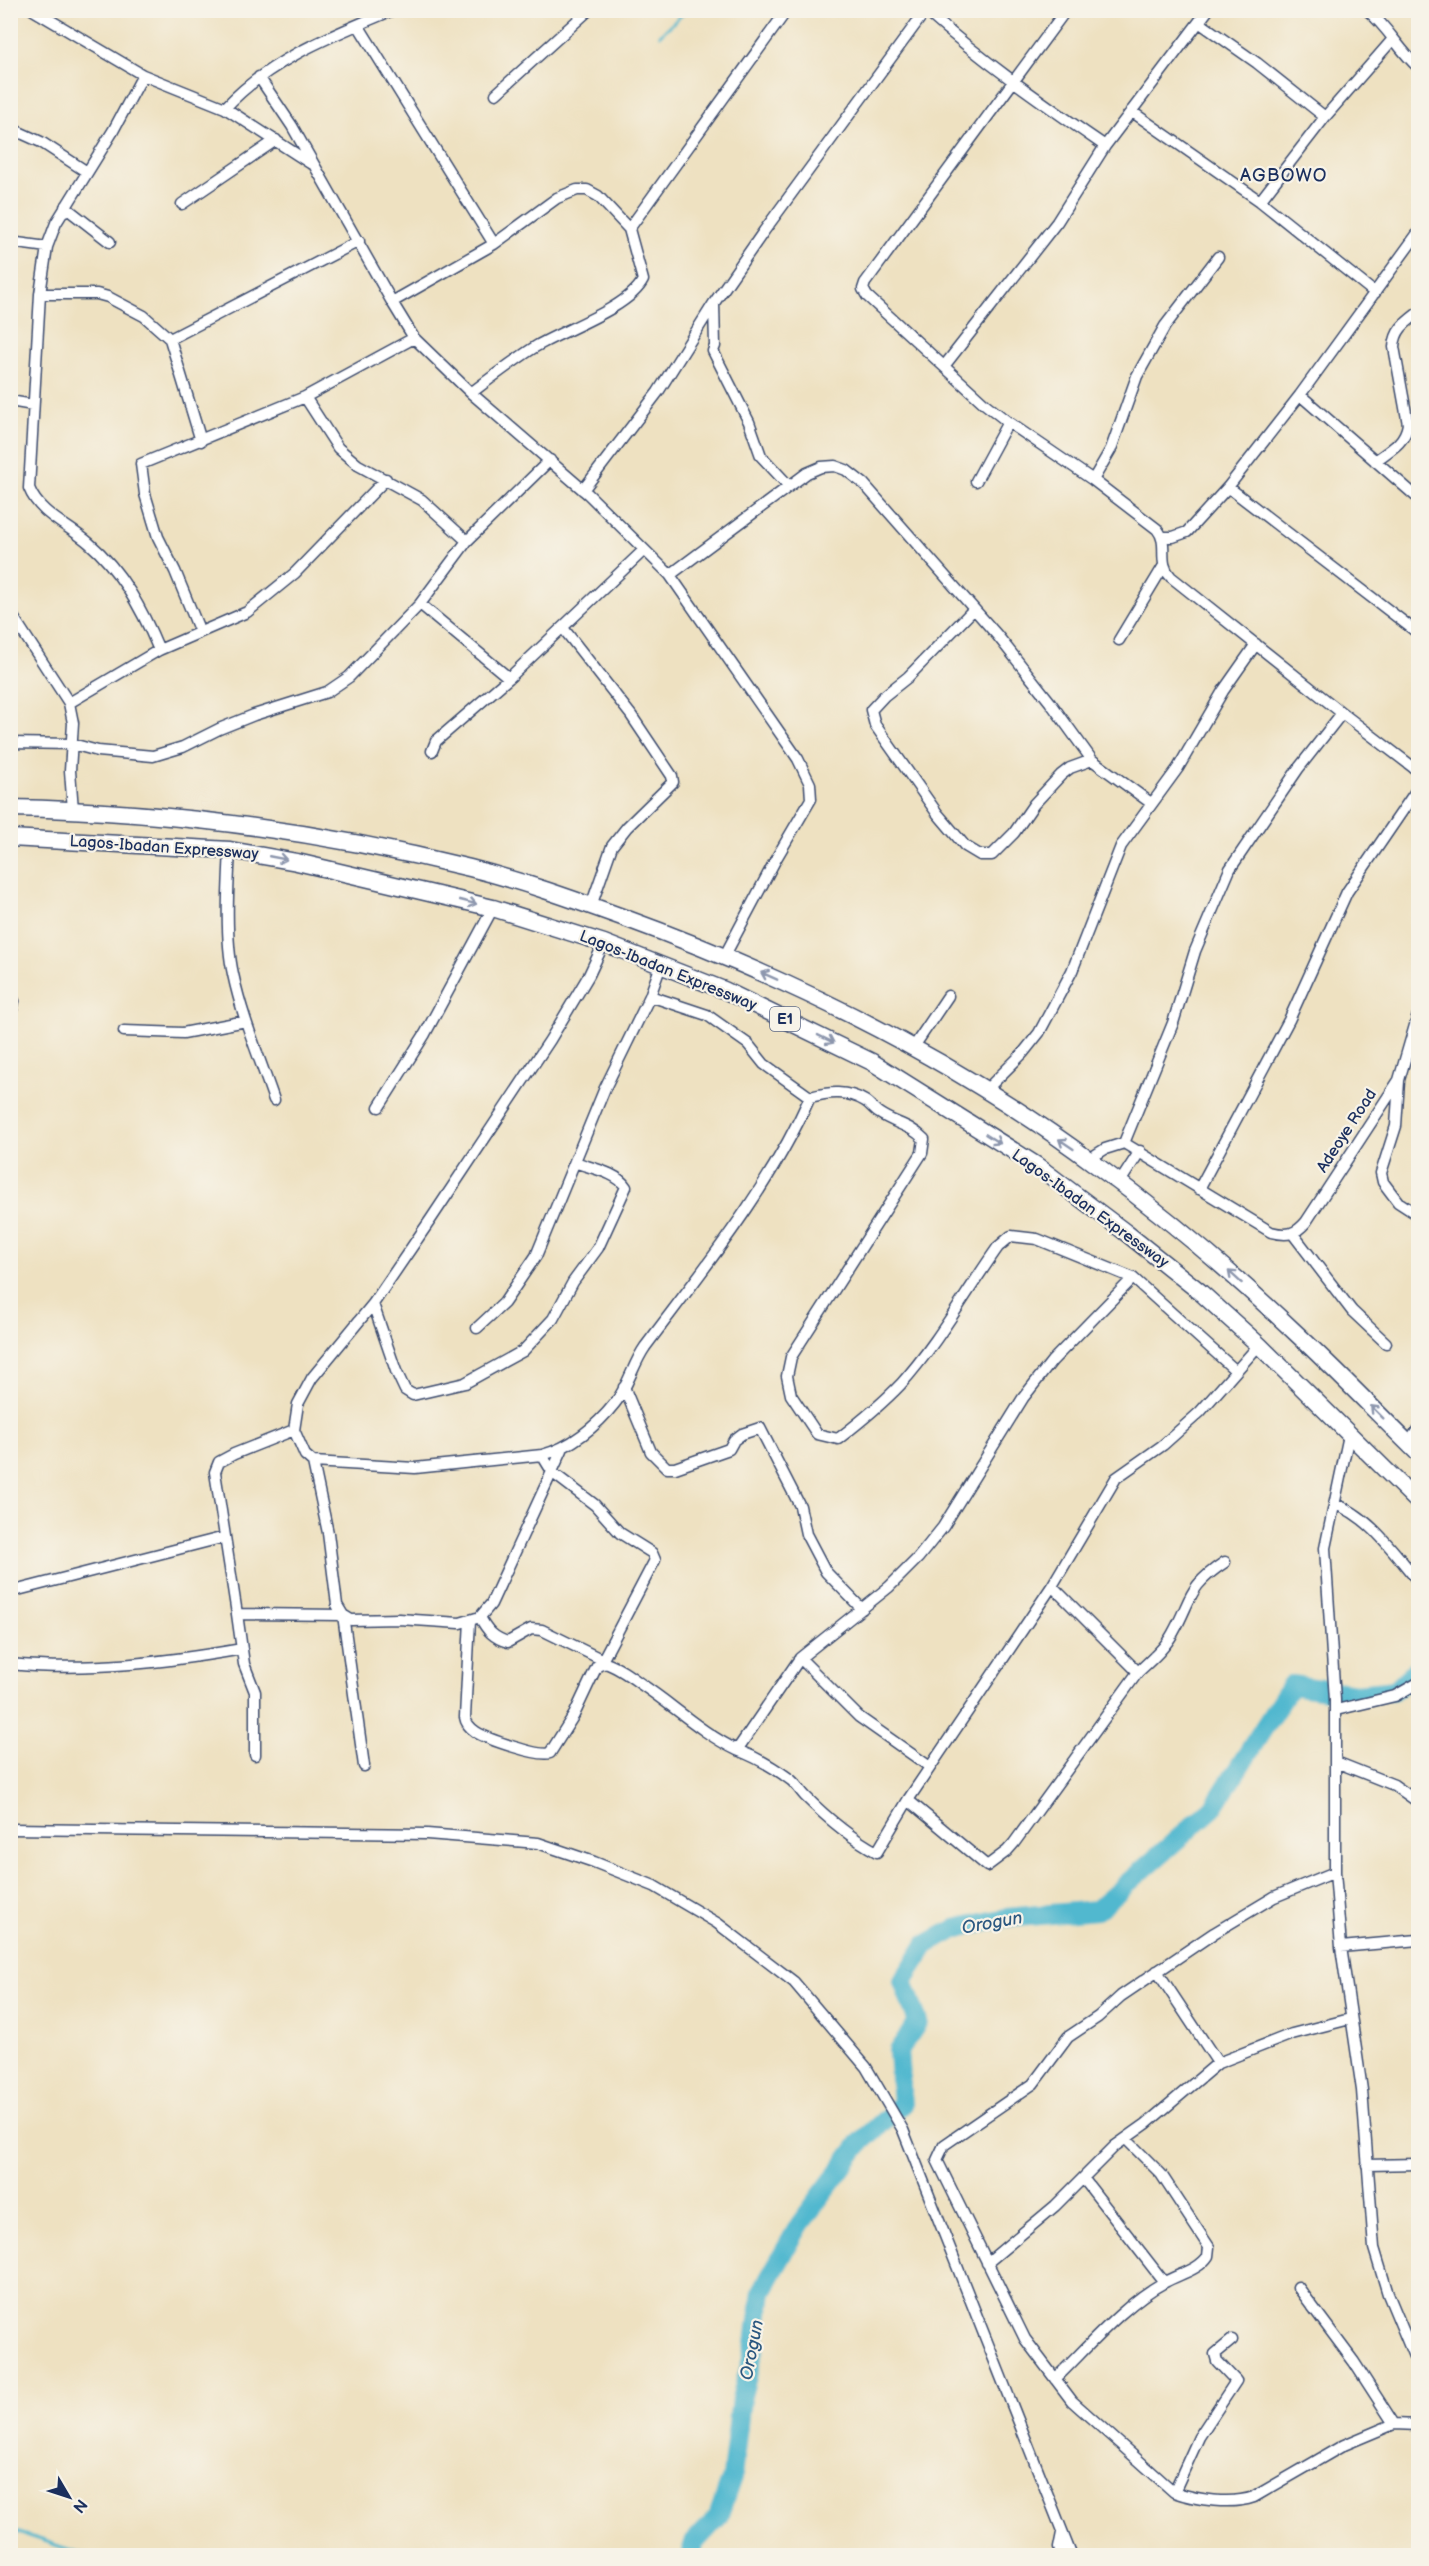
<svg xmlns="http://www.w3.org/2000/svg" width="1429" height="2566" font-family="'Balsamiq Sans',sans-serif">
<style>
.lines{fill:none;stroke-linecap:round;stroke-linejoin:round}
.stream{stroke:#51b8cf;stroke-width:3}
.river{stroke:#51b8cf;stroke-width:20}
.minor-casing{stroke:#3b4a6d;stroke-width:13}
.highway-casing{stroke:#3b4a6d;stroke-width:19}
.minor{stroke:#fff;stroke-width:10}
.highway{stroke:#fff;stroke-width:16}
.oneway{stroke:#8d97ae}
.labels{text-anchor:middle;dominant-baseline:central;stroke-width:4.5;stroke-linejoin:round;paint-order:stroke}
.shield{fill:#f7f3e8;stroke:#5d6a87;stroke-width:1.5}
.shield-label{font-size:15px;font-weight:bold;fill:#1b2f5e}
.street-label{font-size:16px;fill:#1b2f5e;stroke:#f7f3e8}
.neighbourhood-label{font-size:18px;letter-spacing:1.5px;fill:#1b2f5e;stroke:#f7f3e8}
.water-label{font-size:18px;font-style:italic;fill:#2b5880;stroke:#f7f3e8}
</style>
<rect width="100%" height="100%" fill="#f7f3e8"/>
<filter id="ink" filterUnits="userSpaceOnUse"><feTurbulence type="fractalNoise" baseFrequency=".0167" numOctaves="2"/><feDisplacementMap in="SourceGraphic" scale="12" xChannelSelector="R" yChannelSelector="G"/><feConvolveMatrix kernelMatrix="1 2 1 2 8 2 1 2 1" color-interpolation-filters="sRGB"/></filter>
<filter id="wash" filterUnits="userSpaceOnUse"><feTurbulence type="fractalNoise" baseFrequency=".008" numOctaves="4" result="noise"/><feDisplacementMap in="SourceGraphic" scale="24" xChannelSelector="R" yChannelSelector="G"/><feGaussianBlur stdDeviation="1.35" result="paint"/><feColorMatrix in="noise" values="0 0 0 0 0 0 0 0 0 0 0 0 0 0 0 0 0 1.4 0 .05"/><feComposite in="paint" operator="in"/></filter>
<g filter="url(#wash)">
<rect width="100%" height="100%" fill="#eee1c1"/>
<g class="lines">
<path class="stream" d="M660 35 687 10
M10 2530 89 2556"/>
<path class="river" d="M690 2556 694 2543 718 2517 732 2477 741 2399 754 2350 762 2291 800 2224 860 2143 902 2104 898 2051 918 2022 903 1981 926 1945 955 1929 1006 1918 1097 1910 1213 1808 1291 1685 1356 1694 1395 1690 1418 1668"/>
</g>
</g>
<g filter="url(#ink)">
<g class="lines">
<defs>
<path id="minor" d="M33 10 143 75 225 108 310 163
M1066 10 865 283 863 289 867 296 985 404 1008 422 1093 480 1157 529C1170 545 1156 561 1171 577L1342 713 1418 771
M1367 10C1388 27 1399 50 1418 67
M926 11C982 61 1043 103 1105 146
M1200 23 1257 63 1325 117
M358 25 494 244
M143 75 113 131 56 223 47 247 40 294 29 488C39 514 68 525 89 543 122 571 143 611 159 650
M259 77 292 126 392 302 414 338 471 393 588 494 670 575 798 759 810 784 811 799 777 857 724 957
M496 94 589 10
M225 108C270 59 333 35 393 10
M1131 111 1260 201 1375 293
M10 128 41 142 87 172
M1260 201 1325 117 1393 39
M182 204 276 140
M65 207 110 242
M629 229 787 10
M10 242 47 247
M40 294H97L108 297 144 316 170 339 201 441
M392 302 494 244 557 198 577 190H587L598 196 629 229 643 280C629 308 563 330 535 347 513 361 492 377 471 393
M714 303 715 346 713 351 749 422 761 456 789 486
M170 339 359 241
M945 365 1057 222 1105 146 1208 10
M1300 395 1418 498
M305 397 338 448 358 465 422 500 467 541
M10 401 33 405
M1375 461C1390 450 1405 443 1408 424L1394 347C1395 330 1405 323 1418 313
M1093 480 1111 449 1137 376 1165 326 1218 257
M976 481 1008 422
M1228 487 1418 633
M583 490 658 392 714 303 764 231 926 10
M1163 537H1173L1187 532 1228 487 1300 395 1418 233
M670 575 807 473 821 467 835 466 846 470 864 484 997 635 1050 702 1092 760 1151 803
M420 604 509 678
M974 609 908 677 884 696 871 710 875 725 937 813 965 846 980 855H992L1014 833 1034 804 1061 775 1070 768 1092 760
M10 612 69 703 73 723 70 771 73 810
M563 628 631 715 672 776 673 782 627 827 612 846 591 906
M200 632 175 571 158 537 145 494 141 464 305 397 414 338
M1119 640 1163 567
M69 703 159 650 247 612 295 573 386 479
M10 743 72 744 98 751 153 756 183 747 219 729 254 715 327 692 349 677 420 604 467 541 550 460
M432 751 436 741 509 678 644 550
M230 850C228 887 225 938 233 974 242 1017 260 1059 274 1100
M10 995 14 1001 10 1017
M650 996 707 1015 748 1044 764 1064 810 1097C829 1092 847 1090 865 1101 870 1104 874 1110 879 1113 895 1124 909 1124 924 1139L922 1153 791 1357 787 1376 791 1395 817 1434 838 1439C860 1422 882 1404 901 1384 938 1343 966 1292 998 1247L1011 1236 1037 1239 1133 1278 1235 1370
M124 1031 183 1033 246 1021
M913 1048 948 996
M1399 1081 1396 1126 1381 1173 1383 1182 1398 1202 1418 1215
M985 1091 1023 1053 1039 1033 1072 971 1121 846 1178 768 1223 691 1256 644
M379 1107 425 1034 493 908
M1124 1143 1173 1023 1195 951 1230 869 1298 769 1342 713
M1089 1159 1105 1149 1124 1143 1271 1232C1287 1236 1295 1235 1306 1222L1399 1080 1418 1015
M1120 1182 1140 1151
M1199 1189 1289 1020 1347 892 1418 788
M1293 1234 1352 1311 1386 1343
M1133 1278 1052 1361 1023 1398 943 1527 918 1558 889 1587 800 1658 737 1750C756 1757 775 1768 791 1780 797 1785 801 1792 806 1797 827 1818 851 1838 877 1852L908 1800 1052 1586 1116 1478 1163 1445 1200 1412 1259 1345
M373 1304 396 1371 405 1390 413 1395 465 1383 523 1351 553 1319 573 1282 598 1248 626 1187C617 1172 590 1168 575 1162
M477 1328 504 1303 536 1256 605 1088 650 996 661 965
M624 1387 651 1452 667 1468H675L729 1449 734 1440 742 1434 760 1428 800 1506 806 1534 826 1572 862 1609
M294 1430 298 1404 312 1378 373 1304 431 1219 550 1040 589 975 604 943
M1349 1435 1325 1548 1335 1700V1872L1341 1947 1362 2090 1374 2248 1388 2294 1418 2366
M1409 1443 1418 1429
M542 1455 553 1473 595 1505 620 1533 652 1553 655 1560 601 1663
M313 1462 328 1533 337 1605 343 1615 351 1620 399 1619 460 1623 480 1617 491 1604 562 1450
M1334 1504C1368 1514 1396 1555 1418 1581
M1052 1586 1138 1672
M10 1592 225 1537
M237 1614 244 1664 255 1692V1755
M480 1617C487 1631 494 1638 508 1642L531 1629 542 1630 603 1660
M470 1620 465 1717C466 1724 470 1728 476 1732 487 1739 539 1757 550 1753L574 1715 597 1666 605 1663C618 1667 630 1676 641 1684 674 1706 702 1733 737 1750
M800 1658 859 1717 930 1767
M10 1664C87 1672 167 1662 242 1649
M1336 1710 1395 1696 1418 1683
M1336 1762 1394 1785 1418 1802
M364 1766 343 1615 237 1614 215 1472 219 1462 234 1454 294 1430 305 1455 313 1462 415 1468 542 1455C570 1448 597 1426 615 1403 628 1387 633 1364 645 1347 705 1267 769 1189 810 1097
M908 1800 987 1866 1007 1851 1014 1843 1138 1672C1151 1660 1165 1648 1173 1633 1193 1597 1187 1587 1225 1562
M10 1829 427 1834 538 1843 594 1862 654 1886 717 1923 794 1982 866 2067 903 2130 1072 2556
M1335 1872 1274 1897 1214 1933 1121 1996 1098 2017 1068 2037 1033 2084 944 2145 937 2160 1025 2339 1072 2401 1174 2492C1197 2500 1231 2505 1254 2497L1344 2445 1394 2424 1418 2425
M1341 1947 1418 1940
M1157 1971 1218 2063
M1367 2165 1418 2164
M1083 2178 1164 2282
M987 2263 1055 2206 1115 2146 1146 2124 1218 2063 1292 2034 1350 2019
M1298 2287 1354 2362 1394 2424
M1055 2379C1088 2347 1125 2303 1165 2282 1179 2274 1199 2270 1208 2256L1209 2247 1161 2174 1126 2139
M1174 2492 1199 2437 1236 2381 1217 2361 1215 2354 1232 2340
M1062 2556 1059 2548 1062 2533"/>
<path id="highway" d="M10 808C165 811 320 831 470 868 522 881 572 899 622 917 790 978 953 1058 1096 1165 1167 1217 1234 1274 1298 1335 1339 1373 1378 1414 1418 1453
M10 838 230 850 297 862 493 908 604 943 724 990 872 1062 1036 1165 1125 1232 1199 1291 1259 1345 1418 1502"/>
</defs>
<use href="#minor" class="minor-casing"/>
<use href="#highway" class="highway-casing"/>
<use href="#minor" class="minor"/>
<use href="#highway" class="highway"/>
</g>
<defs><path id="oneway-shaft" d="M-6 0H5M1.5-3L5.5 0L1.5 3" fill="none" stroke-width="1.6" stroke-linecap="round" stroke-linejoin="round" transform="scale(1.5)"/></defs>
<g class="oneway">
<use href="#oneway-shaft" transform="translate(278 858) rotate(11)"/>
<use href="#oneway-shaft" transform="translate(468 902) rotate(14)"/>
<use href="#oneway-shaft" transform="translate(769 976) rotate(-156)"/>
<use href="#oneway-shaft" transform="translate(826 1039) rotate(26)"/>
<use href="#oneway-shaft" transform="translate(993 1139) rotate(32)"/>
<use href="#oneway-shaft" transform="translate(1066 1144) rotate(-146)"/>
<use href="#oneway-shaft" transform="translate(1235 1277) rotate(-138)"/>
<use href="#oneway-shaft" transform="translate(1377 1412) rotate(-135)"/>
</g>
</g>
<g class="labels">
<rect class="shield" x="770" y="1007" width="30" height="24" rx="4.5"/>
<g class="shield-label">
<text x="785" y="1019">E1</text>
</g>
<g class="street-label">
<text transform="translate(164 848) rotate(4)">Lagos-Ibadan Expressway</text>
<text transform="translate(668 971) rotate(22)">Lagos-Ibadan Expressway</text>
<text transform="translate(1347 1131) rotate(-57)">Adeoye Road</text>
<text transform="translate(1090 1209) rotate(36)">Lagos-Ibadan Expressway</text>
</g>
<g class="neighbourhood-label">
<text x="1284" y="175">AGBOWO</text>
</g>
<g class="water-label">
<text transform="translate(992 1923) rotate(-10)">Orogun</text>
<text transform="translate(752 2350) rotate(-79)">Orogun</text>
</g>
</g>
<rect width="1429" height="2566" fill="none" stroke="#f7f3e8" stroke-width="36"/>
<g transform="translate(69 2497) rotate(129)" stroke="#f7f3e8" stroke-width="4.5" paint-order="stroke">
<path d="M0-4.5L10 22L0 15L-10 22Z" fill="#1b2f5e"/>
<text y="-9" font-size="16" font-weight="bold" text-anchor="middle" fill="#1b2f5e">N</text>
</g>
</svg>
